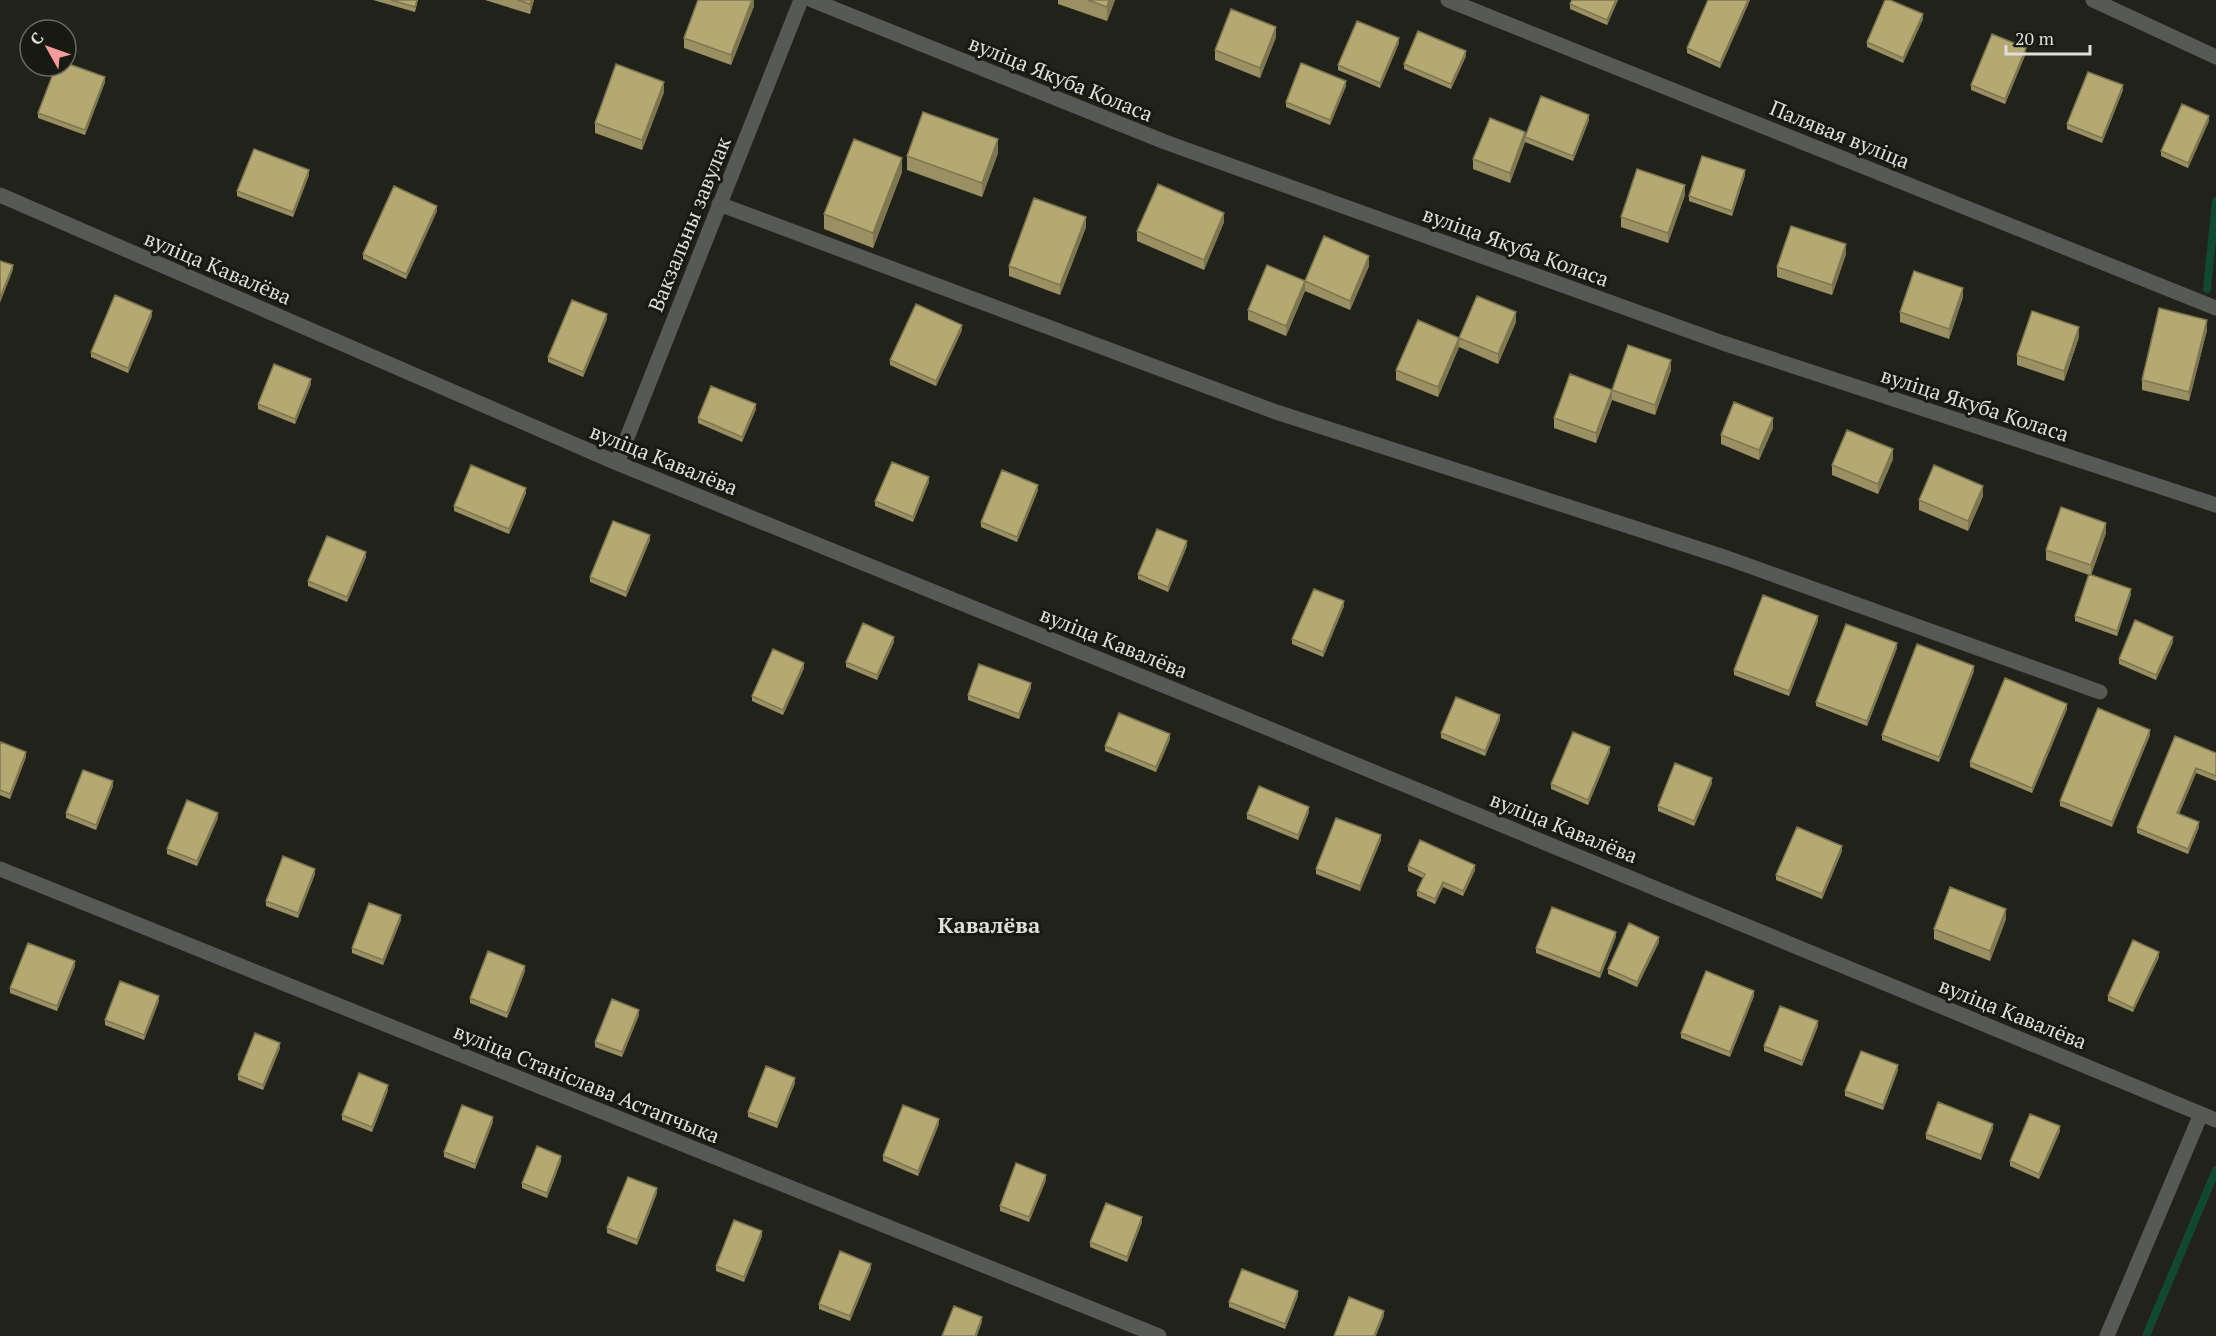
<svg xmlns="http://www.w3.org/2000/svg" width="2216" height="1336" font-family="'PT Serif',serif">
<style>
.lines{fill:none;stroke-linecap:round;stroke-linejoin:round}
.stream{stroke:#12482d;stroke-width:8}
.minor{stroke:#565955;stroke-width:15}
.wall{fill:#9b9063}
.shaded-wall{fill:#7e7650}
.building{fill:#b4a873;stroke:#7e7650;stroke-width:1.5}
.labels{text-anchor:middle;dominant-baseline:central;stroke-width:6;stroke-linejoin:round;paint-order:stroke}
.street-label{font-size:21px;fill:#dedfd9;stroke:#181911}
.neighbourhood-label{font-size:22px;font-weight:bold;fill:#dedfd9;stroke:#181911}
</style>
<rect width="100%" height="100%" fill="#21231a"/>
<g class="lines">
<path class="stream" d="M2207 289 2216 201
M2146 1336 2216 1170"/>
<path class="minor" d="M812 0 1165 142 1723 343 2216 505
M1448 0 2216 308
M2093 0 2216 57
M0 195 617 463 1202 701 2216 1120
M719 204 1273 411 1727 558 2100 692
M617 463 801 0
M0 869 1159 1336
M2107 1336 2201 1114"/>
</g>
<path class="wall" d="M373 0H418L415 12Z
M485 0H534L530 14Z
M754 0V6L731 65 684 48V38Z
M1058 0H1115L1107 21 1058 4Z
M1618 0 1607 25 1570 9V4Z
M1750 0 1720 68 1687 53V48Z
M1923 19 1903 63 1867 47V42Z
M1276 37 1260 78 1215 60V50Z
M1399 43 1380 88 1338 70V65Z
M2026 53 2005 104 1971 90V85Z
M1466 56 1451 89 1404 69V64Z
M105 82 85 135 38 118V113Z
M1346 86 1330 125 1286 107V102Z
M2123 90 2102 143 2067 129V124Z
M664 92 642 150 595 133V123Z
M1589 120 1573 161 1525 142 1510 183 1473 169V159L1525 137Z
M2209 121 2188 168 2161 156V151Z
M998 153 982 197 907 170V156Z
M902 172 873 248 824 229V214Z
M309 175 293 217 237 196V191Z
M1745 175 1732 216 1689 201V196Z
M1685 195 1668 243 1621 227V217Z
M437 211 406 279 363 259V254Z
M1224 222 1204 270 1137 241V231Z
M1086 227 1060 295 1009 276V266Z
M1846 254 1832 295 1777 277V267Z
M1369 266 1350 310 1305 291 1286 336 1248 320V310L1305 281Z
M1963 297 1949 339 1900 322V312Z
M152 316 128 373 91 357V352Z
M607 319 583 377 548 362V357Z
M1516 322 1498 364 1459 347V338Z
M962 330 936 386 890 365V360Z
M2207 330 2189 401 2142 390V380Z
M2079 337 2064 381 2017 365V355Z
M1459 347 1438 397 1396 380V370Z
M1671 370 1655 415 1612 400 1596 443 1554 428V418L1612 390Z
M311 384 295 424 258 409V404Z
M756 409 742 442 698 423V418Z
M1773 428 1759 460 1721 444V435Z
M1893 459 1878 494 1832 475V465Z
M929 482 913 522 875 506V501Z
M1038 490 1017 542 981 527V522Z
M526 493 509 534 454 511V506Z
M1983 496 1968 531 1919 510V500Z
M2106 533 2091 575 2131 594 2117 636 2075 621V616L2089 575 2046 560V550Z
M650 540 626 597 590 582V577Z
M1187 546 1168 592 1138 579V574Z
M366 557 347 602 308 586V581Z
M1344 606 1323 657 1292 644V639Z
M1818 621 1789 696 1734 675V670Z
M894 642 877 680 846 667V662Z
M2173 642 2156 680 2119 664V659Z
M1897 648 1867 726 1816 706V702Z
M804 668 783 715 752 701V696Z
M1974 671 1939 762 1882 740V735Z
M1031 688 1019 719 968 700V695Z
M2067 709 2032 793 1970 767V762Z
M1500 720 1485 756 1441 738V733Z
M2150 735 2112 827 2060 806V801Z
M2175 736 2216 753V781L2196 773 2179 814 2199 827 2188 854 2137 833V828Z
M1170 739 1156 772 1105 751V746Z
M0 745 26 757 10 799 0 795Z
M1610 752 1588 805 1551 789V784Z
M1712 783 1694 826 1658 811V806Z
M113 786 96 830 66 818V813Z
M1309 812 1298 840 1247 819V814Z
M218 818 197 866 167 854V849Z
M1381 840 1360 891 1316 874V869Z
M1842 851 1822 899 1776 880V875Z
M1408 866 1475 870 1463 896 1443 887 1435 904 1417 896V891L1423 878 1408 871Z
M315 874 298 918 266 906V901Z
M2006 919 1990 961 1934 939V929Z
M401 920 383 965 352 953V948Z
M1616 937 1600 978 1536 953V948Z
M1659 942 1637 987 1608 974V969Z
M2159 957 2133 1012 2108 1001V996Z
M75 966 57 1011 10 993V988Z
M525 971 507 1018 470 1003V998Z
M1754 996 1730 1057 1681 1038V1033Z
M159 1001 144 1040 105 1025V1020Z
M639 1015 622 1057 595 1047V1042Z
M1818 1026 1802 1066 1764 1051V1046Z
M280 1048 263 1090 238 1080V1075Z
M1898 1070 1883 1110 1845 1096V1091Z
M795 1083 777 1128 748 1117V1112Z
M388 1090 372 1132 342 1120V1115Z
M493 1122 475 1169 444 1157V1152Z
M939 1124 918 1176 883 1161V1156Z
M1993 1129 1981 1160 1926 1139V1134Z
M2060 1131 2039 1179 2010 1166V1161Z
M561 1161 547 1198 522 1188V1183Z
M1046 1180 1029 1222 1000 1211V1206Z
M657 1193 637 1245 607 1233V1228Z
M1142 1222 1127 1262 1090 1247V1242Z
M762 1236 744 1282 716 1271V1266Z
M871 1269 850 1321 819 1309V1304Z
M1298 1296 1285 1329 1229 1307V1302Z"/>
<path class="shaded-wall" d="M531 0H534L530 14V4Z
M752 0H754V6L731 65V55Z
M1109 0H1115L1107 21V7Z
M1616 0H1618L1607 25V20Z
M1748 0H1750L1720 68V63Z
M1923 14V19L1903 63V58Z
M1276 27V37L1260 78V68Z
M1399 38V43L1380 88V83Z
M2026 48V53L2005 104V99Z
M1466 51V56L1451 89V84Z
M105 77V82L85 135V130Z
M1346 81V86L1330 125V120Z
M664 82V92L642 150V140Z
M2123 85V90L2102 143V138Z
M1589 115V120L1573 161V156Z
M2209 116V121L2188 168V163Z
M1525 132V142L1510 183V173Z
M998 139V153L982 197V183Z
M902 158V172L873 248V233Z
M309 170V175L293 217V212Z
M1745 170V175L1732 216V211Z
M1685 185V195L1668 243V233Z
M437 206V211L406 279V274Z
M1224 213V222L1204 270V260Z
M1086 217V227L1060 295V285Z
M1846 244V254L1832 295V285Z
M1369 256V266L1350 310V301Z
M13 265V270L0 303V298Z
M1305 281V291L1286 336V326Z
M1963 288V297L1949 339V329Z
M152 311V316L128 373V368Z
M1516 312V322L1498 364V354Z
M607 314V319L583 377V372Z
M2207 320V330L2189 401V392Z
M962 325V330L936 386V381Z
M2079 327V337L2064 381V371Z
M1459 338V347L1438 397V387Z
M1671 360V370L1655 415V405Z
M311 379V384L295 424V419Z
M1612 390V400L1596 443V433Z
M756 404V409L742 442V437Z
M1773 418V428L1759 460V450Z
M1893 449V459L1878 494V484Z
M929 477V482L913 522V517Z
M1038 485V490L1017 542V537Z
M1983 486V496L1968 531V521Z
M526 488V493L509 534V529Z
M2106 523V533L2091 575V565Z
M650 535V540L626 597V592Z
M1187 541V546L1168 592V587Z
M366 552V557L347 602V597Z
M2131 589V594L2117 636V631Z
M1344 601V606L1323 657V652Z
M1818 616V621L1789 696V691Z
M894 637V642L877 680V675Z
M2173 637V642L2156 680V675Z
M1897 643V648L1867 726V721Z
M804 663V668L783 715V710Z
M1974 666V671L1939 762V757Z
M1031 683V688L1019 719V714Z
M2067 704V709L2032 793V788Z
M1500 715V720L1485 756V751Z
M2150 730V735L2112 827V822Z
M1170 734V739L1156 772V767Z
M1610 747V752L1588 805V800Z
M26 752V757L10 799V794Z
M2196 768V773L2177 818V813Z
M1712 778V783L1694 826V821Z
M113 781V786L96 830V825Z
M1309 807V812L1298 840V835Z
M218 813V818L197 866V861Z
M2199 822V827L2188 854V849Z
M1381 835V840L1360 891V886Z
M1842 846V851L1822 899V894Z
M1475 865V870L1463 896V891Z
M315 869V874L298 918V913Z
M1443 882V887L1435 904V899Z
M2006 909V919L1990 961V951Z
M401 915V920L383 965V960Z
M1616 932V937L1600 978V973Z
M1659 937V942L1637 987V982Z
M2159 952V957L2133 1012V1008Z
M75 961V966L57 1011V1006Z
M525 966V971L507 1018V1013Z
M1754 991V996L1730 1057V1052Z
M159 996V1001L144 1040V1035Z
M639 1010V1015L622 1057V1052Z
M1818 1021V1026L1802 1066V1061Z
M280 1043V1048L263 1090V1085Z
M1898 1065V1070L1883 1110V1105Z
M795 1078V1083L777 1128V1123Z
M388 1085V1090L372 1132V1127Z
M493 1117V1122L475 1169V1164Z
M939 1119V1124L918 1176V1171Z
M1993 1124V1129L1981 1160V1155Z
M2060 1126V1131L2039 1179V1174Z
M561 1156V1161L547 1198V1193Z
M1046 1175V1180L1029 1222V1217Z
M657 1188V1193L637 1245V1240Z
M1142 1217V1222L1127 1262V1257Z
M762 1231V1236L744 1282V1277Z
M871 1264V1269L850 1321V1316Z
M1298 1291V1296L1285 1329V1324Z
M1384 1311V1316L1376 1336H1374Z
M982 1317V1322L977 1336H975Z"/>
<path class="building" d="M391 0H417L415 7Z
M517 0H531L530 4Z
M698 0H752L731 55 684 38Z
M1088 0H1109L1107 7Z
M1572 0H1616L1607 20 1570 4Z
M1708 0H1748L1720 63 1687 48Z
M1885 0H1890L1923 14 1903 58 1867 42Z
M1231 9 1276 27 1260 68 1215 50Z
M1357 21 1399 38 1380 83 1338 65Z
M1418 31 1466 51 1451 84 1404 64Z
M1992 34 2026 48 2005 99 1971 85Z
M66 63 105 77 85 130 38 113 56 66H66Z
M1301 63 1346 81 1330 120 1286 102Z
M616 64 664 82 642 140 595 123Z
M2088 72 2123 85 2102 138 2067 124Z
M1541 96 1589 115 1573 156 1525 137Z
M2182 104 2209 116 2188 163 2161 151Z
M923 112 998 139 982 183 907 156Z
M1490 118 1525 132 1510 173 1473 159Z
M854 139 902 158 873 233 824 214Z
M254 149 309 170 293 212 237 191Z
M1702 156 1745 170 1732 211 1689 196Z
M1637 169 1685 185 1668 233 1621 217Z
M1158 184 1224 213 1204 260 1137 231Z
M394 186 437 206 406 274 363 254Z
M1034 198 1086 217 1060 285 1009 266Z
M1791 226 1846 244 1832 285 1777 267Z
M1324 236 1369 256 1350 301 1305 281 1286 326 1248 310 1267 265 1305 281Z
M0 261 13 265 0 298Z
M1914 271 1963 288 1949 329 1900 312Z
M115 295 152 311 128 368 91 352Z
M1477 296 1516 312 1498 354 1459 338Z
M572 300 607 314 583 372 548 357Z
M916 304 962 325 936 381 890 360Z
M2159 308 2207 320 2189 392 2142 380Z
M2032 311 2079 327 2064 371 2017 355Z
M1418 320 1459 338 1438 387 1396 370Z
M1628 345 1671 360 1655 405 1612 390 1596 433 1554 418 1570 374 1612 390Z
M274 364 311 379 295 419 258 404Z
M711 386 756 404 742 437 698 418Z
M1734 402 1773 418 1759 450 1721 435Z
M1847 430 1893 449 1878 484 1832 465Z
M892 462 929 477 913 517 875 501Z
M471 465 526 488 509 529 454 506Z
M1934 465 1983 486 1968 521 1919 500Z
M1002 470 1038 485 1017 537 981 522Z
M2061 507 2106 523 2091 565 2046 550Z
M613 521 650 535 626 592 590 577Z
M1157 529 1187 541 1168 587 1138 574Z
M327 536 366 552 347 597 308 581Z
M2089 574 2131 589 2117 631 2075 616Z
M1314 589 1344 601 1323 652 1292 639Z
M1763 595 1818 616 1789 691 1734 670Z
M2135 620 2173 637 2156 675 2119 659Z
M863 623 894 637 877 675 846 662Z
M1846 624 1897 643 1867 721 1816 702Z
M1917 644 1974 666 1939 757 1882 735Z
M773 649 804 663 783 710 752 696Z
M979 664 1031 683 1019 714 968 695Z
M2005 678 2067 704 2032 788 1970 762Z
M1456 697 1500 715 1485 751 1441 733Z
M2098 708 2150 730 2112 822 2060 801Z
M1119 713 1170 734 1156 767 1105 746Z
M1573 732 1610 747 1588 800 1551 784Z
M2175 736 2216 753V776L2196 768 2177 813 2199 822 2188 849 2137 828Z
M1 742 26 752 10 794 0 790V745Z
M1675 763 1712 778 1694 821 1658 806Z
M83 770 113 781 96 825 66 813Z
M1259 786 1309 807 1298 835 1247 814Z
M187 800 218 813 197 861 167 849Z
M1336 818 1381 835 1360 886 1316 869Z
M1797 827 1842 846 1822 894 1776 875Z
M1420 840 1475 865 1463 891 1443 882 1435 899 1417 891 1425 874 1408 866Z
M283 856 315 869 298 913 266 901Z
M1950 887 2006 909 1990 951 1934 929Z
M369 903 401 915 383 960 352 948Z
M1552 907 1616 932 1600 973 1536 948Z
M1629 923 1659 937 1637 982 1608 969Z
M2133 940 2159 952 2133 1008 2108 996Z
M28 943 75 961 57 1006 10 988Z
M488 951 525 966 507 1013 470 998Z
M1706 971 1754 991 1730 1052 1681 1033Z
M120 981 159 996 144 1035 105 1020Z
M612 999 639 1010 622 1052 595 1042Z
M1780 1006 1818 1021 1802 1061 1764 1046Z
M255 1033 280 1043 263 1085 238 1075Z
M1861 1051 1898 1065 1883 1105 1845 1091Z
M766 1066 795 1078 777 1123 748 1112Z
M359 1073 388 1085 372 1127 342 1115Z
M1938 1102 1993 1124 1981 1155 1926 1134Z
M462 1105 493 1117 475 1164 444 1152Z
M903 1105 939 1119 918 1171 883 1156Z
M2030 1114 2060 1126 2039 1174 2010 1161Z
M537 1146 561 1156 547 1193 522 1183Z
M1016 1163 1046 1175 1029 1217 1000 1206Z
M628 1177 657 1188 637 1240 607 1228Z
M1106 1203 1142 1217 1127 1257 1090 1242Z
M734 1220 762 1231 744 1277 716 1266Z
M840 1251 871 1264 850 1316 819 1304Z
M1242 1269 1298 1291 1285 1324 1229 1302Z
M1349 1297 1384 1311 1374 1336H1334Z
M954 1306 982 1317 975 1336H942Z"/>
<g class="labels">
<g class="street-label">
<text transform="translate(1061 78) rotate(22)">вуліца Якуба Коласа</text>
<text transform="translate(1840 134) rotate(22)">Палявая вуліца</text>
<text transform="translate(689 224) rotate(-68)">Вакзальны завулак</text>
<text transform="translate(1516 246) rotate(20)">вуліца Якуба Коласа</text>
<text transform="translate(218 267) rotate(23)">вуліца Кавалёва</text>
<text transform="translate(1975 404) rotate(18)">вуліца Якуба Коласа</text>
<text transform="translate(664 459) rotate(22)">вуліца Кавалёва</text>
<text transform="translate(1114 642) rotate(22)">вуліца Кавалёва</text>
<text transform="translate(1564 827) rotate(22)">вуліца Кавалёва</text>
<text transform="translate(2013 1013) rotate(22)">вуліца Кавалёва</text>
<text transform="translate(587 1083) rotate(22)">вуліца Станіслава Астапчыка</text>
</g>
<g class="neighbourhood-label">
<text x="989" y="924">Кавалёва</text>
</g>
</g>
<g transform="translate(48 48) rotate(310)"><circle r="28" fill="#181911" stroke="#676861" stroke-width="1.5"/>
<path d="M0-4.5L10 22L0 15L-10 22Z" fill="#f49b9f"/>
<text y="-9" font-size="16" font-weight="bold" text-anchor="middle" fill="#dedfd9">С</text>
</g>
<path d="M2006 45v9h84v-9" fill="none" stroke="#dedfd9" stroke-width="3"/>
<text x="2015" y="45" font-size="18" fill="#dedfd9" stroke="#181911" stroke-width="4.5" paint-order="stroke">20 m</text>
</svg>
